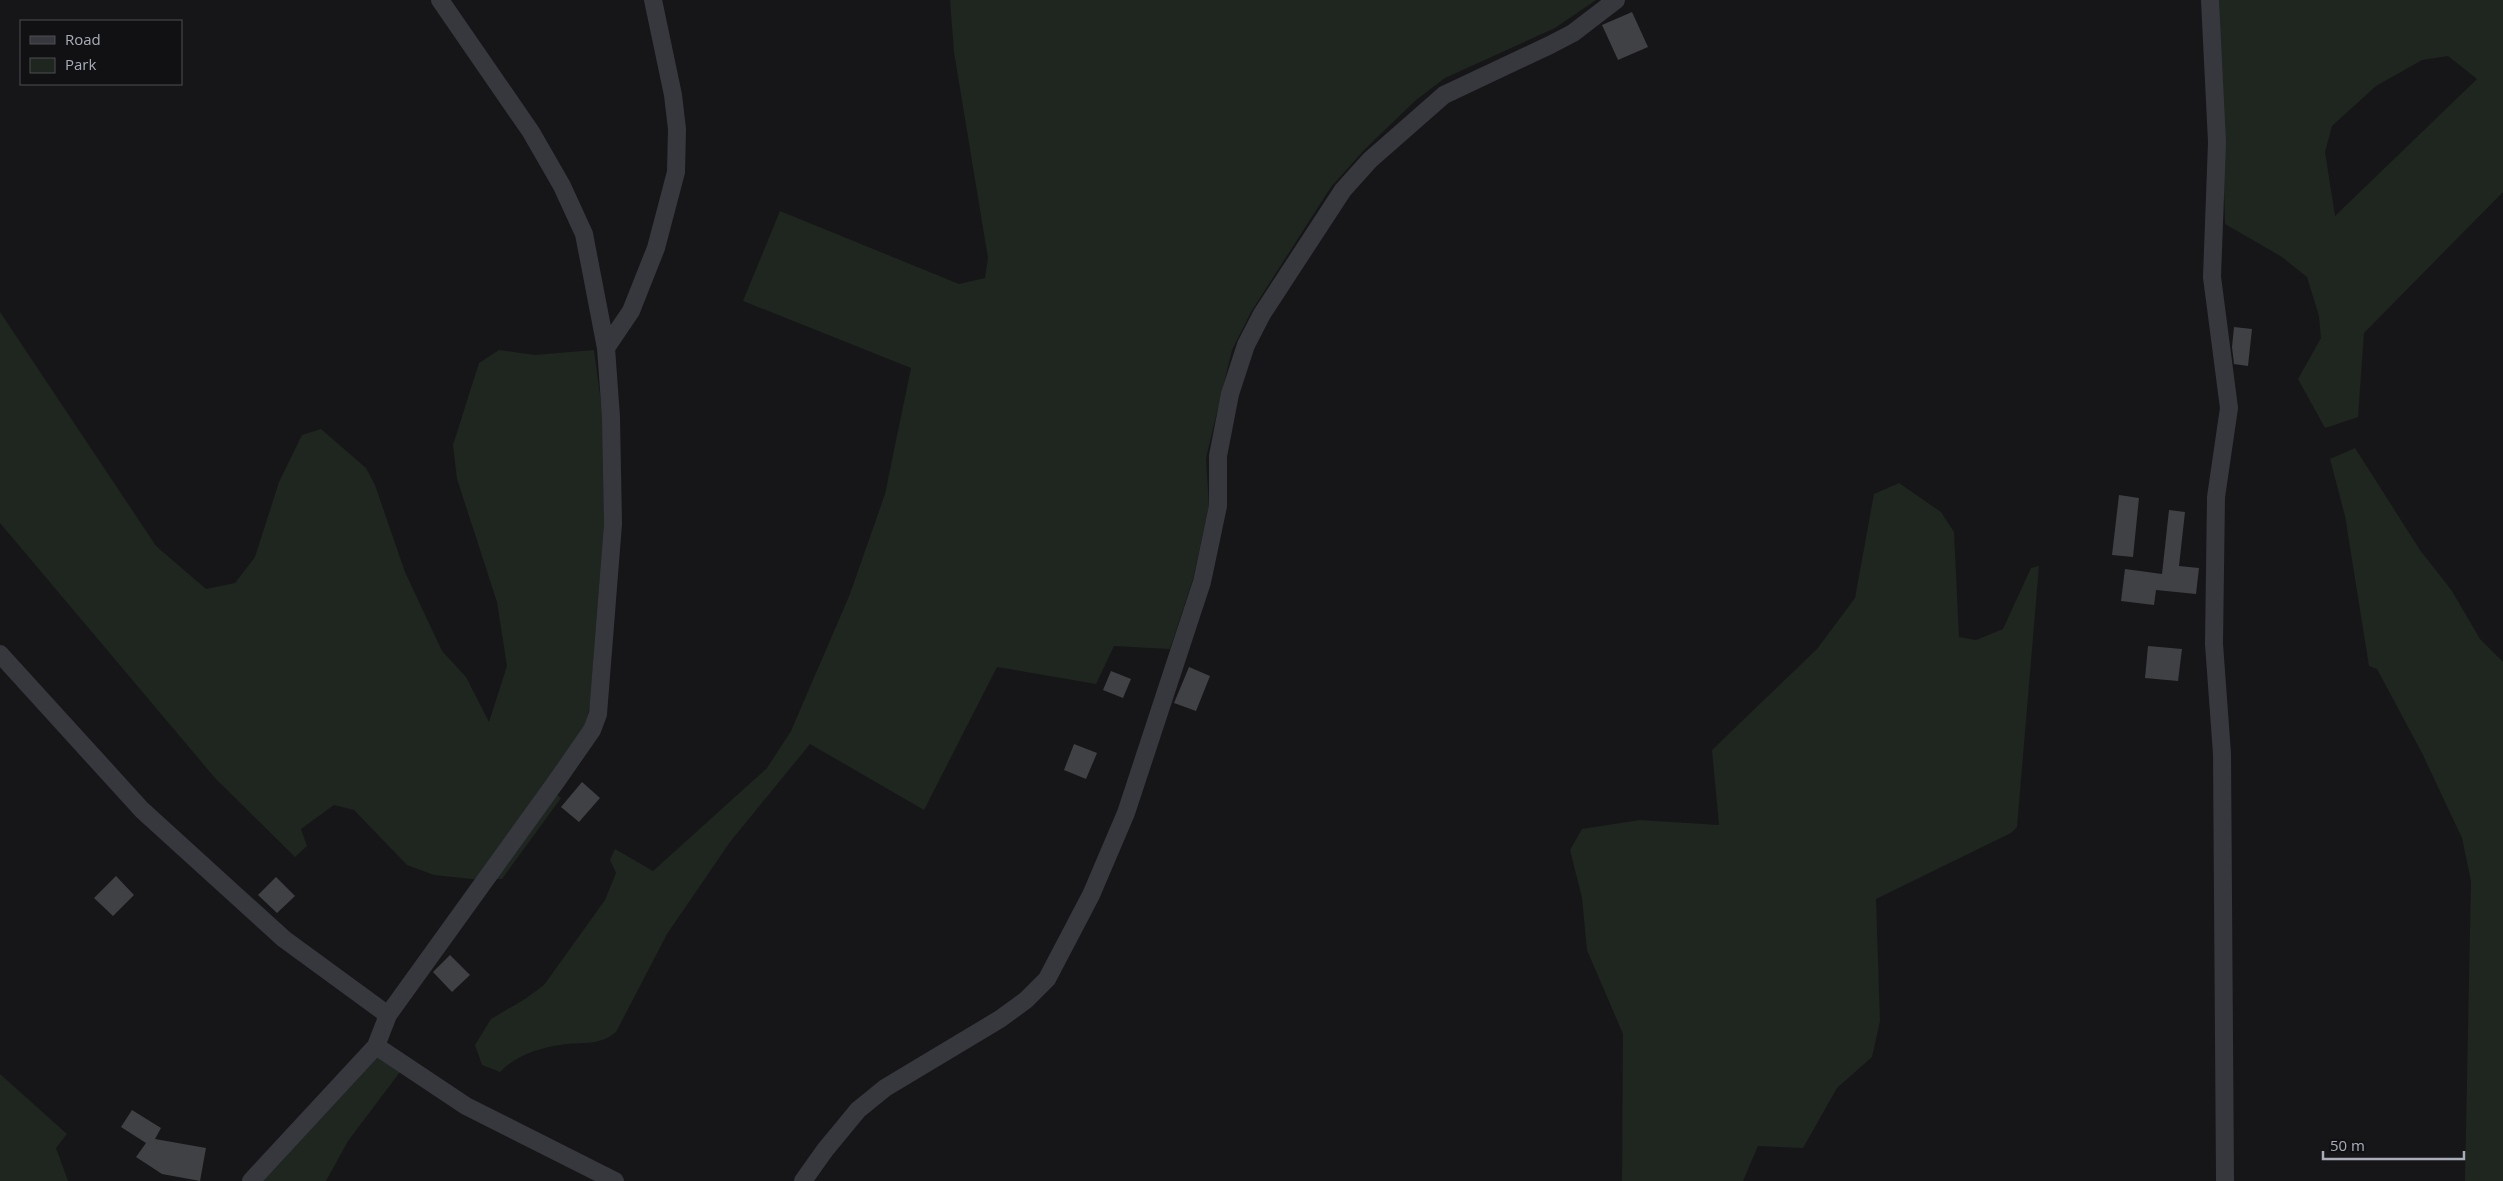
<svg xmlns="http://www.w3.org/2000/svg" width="2503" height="1181" font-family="'Open Sans',sans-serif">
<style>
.green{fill:#1e261f;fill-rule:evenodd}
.building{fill:#404145}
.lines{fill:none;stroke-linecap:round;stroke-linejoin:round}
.minor{stroke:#37383d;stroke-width:18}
</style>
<rect width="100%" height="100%" fill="#161618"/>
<path class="green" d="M950 0H1596L1555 28 1445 78 1416 100 1366 148 1331 187 1251 312 1232 350 1206 458 1209 506 1193 579 1170 649 1114 646 1096 684 997 667 924 810 810 744 730 842 667 934 616 1032C598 1047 582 1041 560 1045 539 1048 515 1056 500 1072L482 1065 475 1045 491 1019 525 999 544 985 605 900 616 873 610 860 615 849 653 871 767 768 791 731 850 594 885 494 911 368 743 301 780 211 959 284 985 278 988 258 954 52Z
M2219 0H2503V192L2364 333 2358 417 2325 428 2298 379 2321 338 2319 316 2307 277 2282 257 2225 224ZM2448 56 2477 79 2335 216 2325 152 2332 126 2376 86 2422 60Z
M0 312 156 546 206 589 235 583 255 557 279 482 302 435 321 429 366 468 375 485 405 572 442 651 466 677 489 722 507 666 497 602 457 479 453 445 479 363 499 350 535 355 594 350 603 417 604 524 590 705 586 725 545 784 561 798 502 879H472L434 875 407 865 354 810 334 805 301 829 307 846 295 857 215 778 0 523Z
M2355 448 2420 550 2452 591 2480 639 2503 662V1181H2465L2471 881 2462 838 2422 753 2377 669 2369 666 2345 516 2330 459Z
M1899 483 1941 512 1954 532 1959 637 1976 640 2003 629 2031 568 2039 566 2017 827 2011 833 1876 899 1880 1021 1872 1057 1837 1088 1803 1148 1758 1146 1743 1181H1622L1623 1034 1587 950 1582 898 1570 850 1582 829 1640 820 1719 825 1712 750 1817 649 1855 598 1874 494Z
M374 1053 400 1072 348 1141 326 1181H262Z
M0 1074 67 1134 56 1148 68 1181H0Z"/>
<path class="building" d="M1632 12 1648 47 1618 60 1602 25Z
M2234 327 2252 329 2248 366 2234 364 2232 347Z
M2119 495 2139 498 2133 557 2112 555Z
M2169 510 2185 512 2179 566 2199 568 2196 594 2156 590 2154 605 2121 601 2125 569 2162 574Z
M2148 646 2182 649 2178 681 2145 678Z
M1189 667 1210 676 1196 711 1174 703Z
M1111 671 1131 679 1123 698 1103 690Z
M1074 744 1097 753 1086 779 1064 770Z
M582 782 600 798 579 822 561 807Z
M116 876 134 895 113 916 94 898Z
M276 877 295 896 277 913 258 895Z
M450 955 470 975 452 992 433 972Z
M132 1110 161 1128 155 1139 206 1148 200 1181 162 1174 136 1157 146 1143 121 1127Z"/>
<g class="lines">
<path class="minor" d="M440 0 531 132 562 186 584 234 606 348
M2210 0 2217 142 2212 277 2229 408 2216 497 2214 644 2222 754 2225 1181
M0 654 142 810 284 939 388 1015
M251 1181 376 1046
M615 1181 466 1106 376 1046 388 1015 558 779 592 730 598 714 613 524 611 417 606 348 631 311 656 248 676 172 677 129 673 95 653 0
M803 1181 825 1150 858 1110 885 1088 1000 1019 1026 1000 1047 979 1091 895 1126 813 1202 582 1218 506V456L1230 394 1246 345 1262 314 1343 190 1370 160 1444 95 1550 45 1573 33 1616 0"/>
</g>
<rect x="20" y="20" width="162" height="65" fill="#111113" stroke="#4d4f55"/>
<rect x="30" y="36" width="25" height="8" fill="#37383d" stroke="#4d4f55"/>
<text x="65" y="45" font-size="15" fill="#a8adb8">Road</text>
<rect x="30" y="58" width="25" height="15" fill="#1e261f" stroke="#4d4f55"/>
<text x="65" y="70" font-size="15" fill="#a8adb8">Park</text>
<path d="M2323 1151v8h141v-8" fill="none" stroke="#a8adb8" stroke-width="2.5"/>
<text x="2330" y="1151" font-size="15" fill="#a8adb8" stroke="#111113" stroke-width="4" paint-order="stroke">50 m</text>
</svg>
